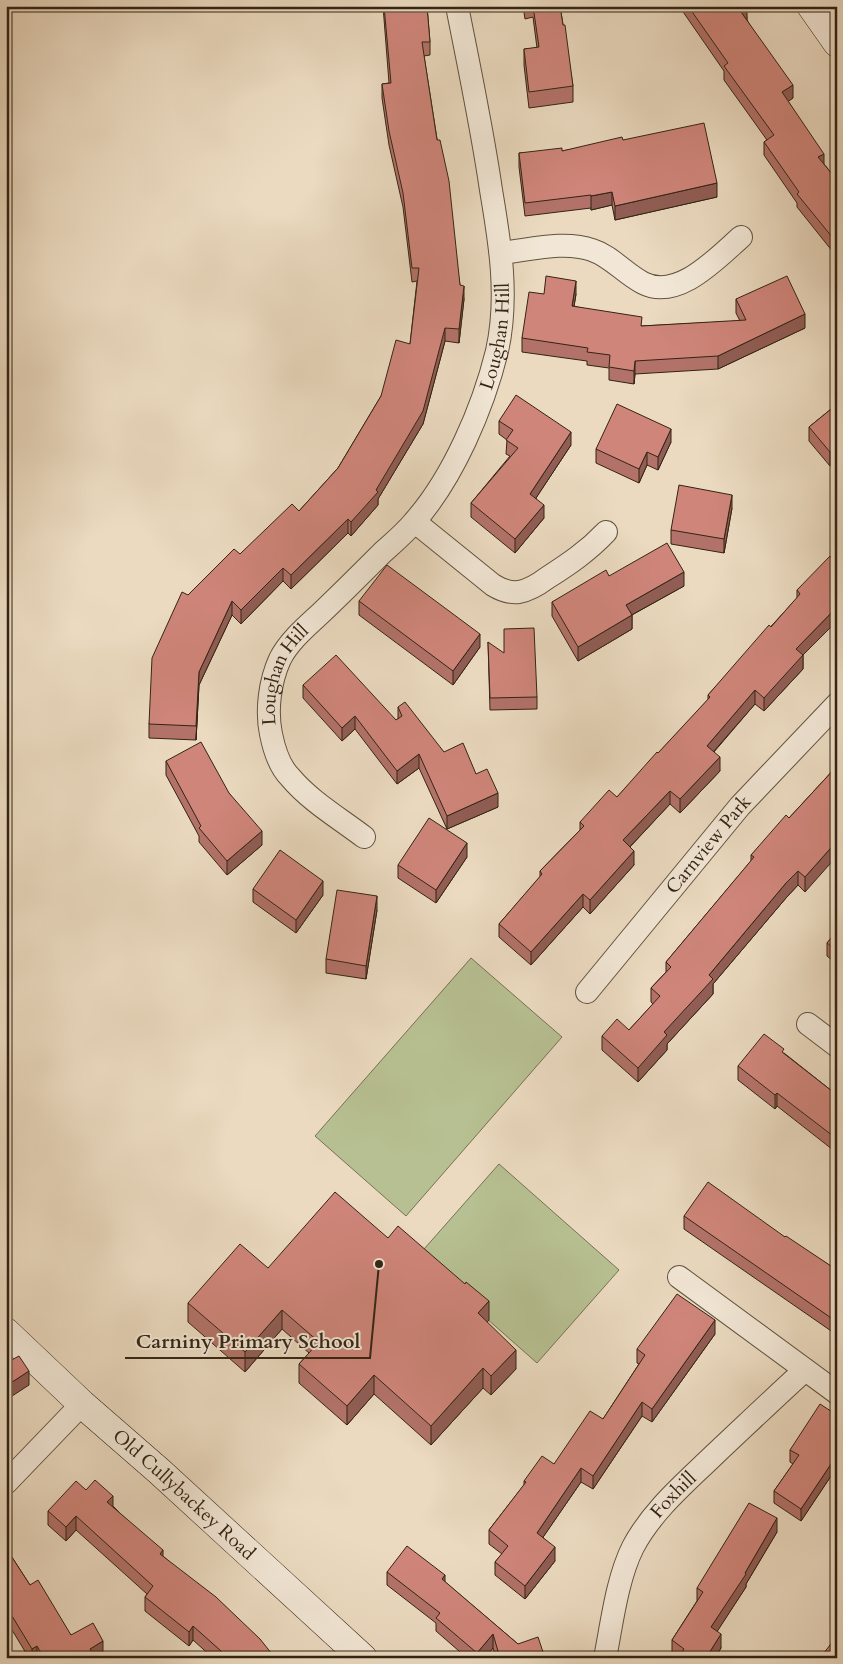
<svg xmlns="http://www.w3.org/2000/svg" width="843" height="1664" font-family="Cardo,serif">
<style>
.green{fill:#b7c092;stroke:#757253}
.lines{fill:none;stroke-linecap:round;stroke-linejoin:round}
.street-casing{stroke:#61523f;stroke-width:24}
.secondary-casing{stroke:#332414;stroke-width:29}
.street{stroke:#f2e7d6;stroke-width:22}
.secondary{stroke:#f2e7d6;stroke-width:28}
.wall{fill:#b27269;stroke:#332414}
.shaded-wall{fill:#915d55;stroke:#332414}
.building{fill:#cf857a;stroke:#332414}
.labels{text-anchor:middle;dominant-baseline:central;stroke-width:4;stroke-linejoin:round;paint-order:stroke}
.street-label{font-size:19px;fill:#332414;stroke:#f2e7d6}
.leader{fill:none;stroke:#332414;stroke-width:2}
.callout-dot{fill:#332414;stroke:#f2e7d6;stroke-width:2}
.callout-label{font-size:20px;text-anchor:middle;font-weight:bold;fill:#332414;stroke:#f2e7d6;stroke-width:4;stroke-linejoin:round;paint-order:stroke}
</style>
<rect width="100%" height="100%" fill="#ebdac0"/>
<filter id="stains"><feTurbulence type="fractalNoise" baseFrequency=".004" numOctaves="4"/><feColorMatrix values="0 0 0 0 .2 0 0 0 0 .09 0 0 0 0 .02 0 0 0 .5 -.17"/></filter>
<radialGradient id="worn" r=".72"><stop offset=".6" stop-color="#630" stop-opacity="0"/><stop offset="1" stop-color="#630" stop-opacity=".3"/></radialGradient>
<path class="green" d="M471 958 562 1037 406 1216 315 1136Z
M499 1164 619 1270 537 1363 417 1257Z"/>
<g class="lines">
<defs>
<g id="street">
<path d="M501 253C530 250 564 240 592 250 611 256 625 274 643 283 678 301 717 258 741 237"/>
<path d="M415 522 493 585C501 590 510 593 519 592 530 590 539 584 547 578 569 564 588 551 606 532"/>
<path id="s1" d="M364 837C339 818 310 801 290 777 279 766 274 749 271 734 266 710 270 681 280 659 289 641 307 626 321 613 342 593 363 572 383 552 393 543 405 533 414 522 453 478 483 408 497 351 509 297 500 243 491 190 482 128 469 67 457 6"/>
<path id="s2" d="M587 992 740 806 837 704"/>
<path d="M808 1024 837 1046"/>
<path d="M679 1277 837 1393"/>
<path d="M6 1483 82 1404"/>
<path id="s3" d="M605 1658C612 1623 617 1579 633 1547 652 1511 684 1484 713 1456 744 1427 774 1398 805 1370"/>
</g>
<g id="secondary">
<path d="M811 6 837 43"/>
<path id="s4" d="M6 1332 82 1404 159 1471 363 1658"/>
</g>
</defs>
<use href="#street" class="street-casing"/>
<use href="#secondary" class="secondary-casing"/>
<use href="#street" class="street"/>
<use href="#secondary" class="secondary"/>
</g>
<path class="wall" d="M383 6H427L430 42V55L424 56 460 285 464 299 459 343 445 341 423 424 378 499V505L351 536 348 533 291 589 283 581 241 624 232 615 199 685 196 740 149 738V724L188 595 240 554 299 511 338 468 381 396 410 344 417 281 412 282 403 207 389 145 382 98V84L389 83Z
M523 6H560L573 86V102L529 108 524 65V49L537 48 533 17 525 19Z
M679 6H746L747 20 793 98 788 101 824 164 837 180V257L797 207V203L764 155V142L767 140 724 80V71Z
M623 140 717 197 615 220 612 205 591 210V208L525 216 519 167V153L562 151Z
M837 258V276L834 273V260Z
M544 294H576L574 306 642 326 740 321 736 313V299L805 328 718 369 635 374 634 384 609 380V368L587 365V361L522 352V338Z
M836 405 830 466 809 441V427Z
M499 421 571 445 536 498 544 518 515 553 471 517V503L510 456 506 454 507 440 499 434Z
M671 442 658 470 647 465 639 483 596 463V449Z
M732 508 724 553 671 544V530Z
M837 558V621L803 655V669L764 711 755 704 714 752 720 771 680 813 670 804 630 847 634 865 590 914 583 907 531 965 499 937V924L540 877V871L580 830V822L617 797 708 700V695L797 598V590Z
M609 576 684 586 632 615V629L578 661 552 616V602Z
M359 601 480 647 453 685 359 615Z
M488 642 537 697V709L490 710Z
M303 685 396 720 398 719V707L444 752 476 774 498 807 447 829 419 768 397 784 355 729 342 741 303 698Z
M166 761 229 793 262 845 227 875 199 842V836L166 775Z
M837 766 805 892 798 885 786 898 713 984V994L667 1044V1050L638 1082 602 1050V1036L629 1030 653 1004 651 1002V988L666 972V962L751 861V855L789 818Z
M467 857 436 903 398 878V865Z
M253 889 323 895 296 933 253 902Z
M377 910 366 979 326 973V959Z
M837 931V964L827 956V943Z
M784 1053 837 1095V1153L777 1106 775 1109 738 1080V1066Z
M684 1216 785 1237 837 1270V1335L684 1229Z
M388 1238 489 1320 487 1322 516 1369 491 1395 483 1388 431 1445 374 1394 347 1425 299 1383V1364L309 1353 282 1329 245 1372 188 1322V1303L268 1268Z
M715 1334 652 1422 642 1416 593 1489 581 1482 543 1537 555 1561 525 1599 495 1575V1562L502 1554 489 1544V1530L524 1485V1481L554 1464 603 1419 639 1364 637 1363V1349Z
M837 1415V1467L801 1521 774 1503V1491L793 1464 790 1462V1450Z
M86 1490 113 1506 163 1556 275 1658H213L193 1640 189 1646 145 1611V1597L147 1594 76 1530 66 1541 48 1525V1511Z
M777 1532 746 1584V1587L717 1631 721 1648 715 1658H678L672 1654V1640L697 1601V1588Z
M6 1548 30 1585 71 1635 103 1655 98 1658H29L6 1620Z
M387 1572 445 1582 518 1644 545 1658H496L493 1648 485 1658H467L436 1631V1623L387 1585Z"/>
<path class="shaded-wall" d="M747 8V21L741 12Z
M793 85V98L782 106V92Z
M824 154V167L818 157Z
M717 183V197L615 220V206Z
M612 192V205L591 210V196Z
M576 281V294L572 319V306Z
M464 286V299L459 343V329Z
M805 314V328L718 369V356Z
M445 328V341L423 424 378 499V505L351 536V522L376 490Z
M635 361V374L634 384V371Z
M671 429V442L658 470V457Z
M571 432V445L530 507V494Z
M837 447V460L830 466V452Z
M647 452V465L639 483V469Z
M732 495V508L724 553V539Z
M544 505V518L515 553V539Z
M348 519V533L291 589V575Z
M283 568V581L241 624V610Z
M684 572V586L626 618V605Z
M232 601V615L199 685 196 740 199 672Z
M837 607V621L803 655V669L764 711V698L796 649Z
M632 615V629L578 661V647Z
M480 634V647L453 685V671Z
M755 690V704L707 759V746Z
M355 716V729L342 741V728Z
M419 754V768L397 784V771Z
M720 757V771L680 813V799Z
M670 791V804L623 854V840Z
M498 793V807L447 829V816Z
M262 831V845L227 875V861Z
M837 841V856L805 892V877Z
M467 843V857L436 903V890Z
M634 851V865L590 914V900Z
M798 871V885L786 898 713 984V994L667 1044V1050L638 1082V1068L664 1032 709 975 786 883Z
M323 881V895L296 933V920Z
M583 894V907L531 965V952Z
M377 896V910L366 979V966Z
M777 1093V1106L775 1109V1095Z
M489 1301V1320L478 1333V1313Z
M282 1310V1329L245 1372V1352Z
M715 1320V1334L652 1422V1409Z
M516 1350V1369L491 1395V1376Z
M483 1368V1388L431 1445V1426Z
M29 1371V1385L6 1400V1386Z
M374 1375V1394L347 1425V1406Z
M642 1402V1416L593 1489V1476Z
M837 1455V1467L801 1521V1509Z
M581 1468V1482L537 1546V1533Z
M113 1496V1511L107 1502Z
M76 1516V1530L66 1541V1527Z
M777 1518V1532L746 1584V1587L711 1641V1627L745 1573Z
M555 1547V1561L525 1599V1586Z
M163 1550V1564L160 1554Z
M445 1575V1588L442 1579Z
M193 1626V1640L189 1646V1632Z
M493 1634V1648L485 1658H477V1653Z
M721 1634V1648L715 1658H706Z
M103 1641V1655L98 1658H90V1649Z
M37 1646V1658H32V1649Z"/>
<path class="building" d="M384 6H427L430 42H422L437 140H440L449 181 460 285 464 286 459 329 445 328 423 411 376 490 378 492 351 522 348 519 291 575 283 568 241 610 232 601 199 672 196 726 149 724 152 658 182 592 188 595 234 549 240 554 292 504 299 511 338 468 381 396 396 340 410 344 419 268H412L403 193 389 131 382 84 391 83Z
M533 6H560L563 25H565L573 86 529 92 524 49 539 47Z
M688 6H746L747 8 741 12 793 85 782 92 824 154 818 157 837 180V243L797 194 799 192 764 142 774 135 724 66 728 63Z
M704 123 717 183 615 206 612 192 591 196V195L525 203 519 153 562 148V151L622 137 623 140Z
M546 276 576 281 572 306 642 317 641 326 746 320 736 299 787 276 805 314 718 356 635 361 634 371 609 367 610 355 587 352 588 348 522 338 529 292 544 294Z
M516 395 571 432 530 494 544 505 515 539 471 503 518 448 506 440 513 430 499 421Z
M617 404 671 429 658 457 647 452 639 469 596 449Z
M836 405 837 407V447L830 452 809 427Z
M679 485 732 495 724 539 671 530Z
M667 543 684 572 626 605 632 615 578 647 552 602 606 570 609 576Z
M830 556 834 561 837 558V607L796 649 803 655 764 698 755 690 707 746 720 757 680 799 670 791 623 840 634 851 590 900 583 894 531 952 499 924 542 874 540 871 584 826 580 822 609 790 617 797 657 752 658 753 710 697 708 695 769 625 771 627 800 594 797 590Z
M387 565 480 634 453 671 359 601Z
M534 628 537 697 490 698 488 642 504 653V629Z
M336 655 396 720 402 716 398 707 405 702 444 752 463 743 476 774 487 769 498 793 447 816 419 754 397 771 355 716 342 728 303 685Z
M201 742 229 793 262 831 227 861 199 828 201 826 166 761Z
M837 766V841L805 877 798 871 786 883 709 975 713 979 664 1032 667 1035 638 1068 602 1036 617 1019 629 1030 660 996 651 988 671 967 666 962 754 857 751 855 786 815 789 818Z
M429 818 467 843 436 890 398 865Z
M280 850 323 881 296 920 253 889Z
M337 890 377 896 366 966 326 959Z
M837 931V951L827 943Z
M764 1034 784 1049 782 1052 837 1095V1139L777 1093 775 1095 738 1066Z
M708 1182 785 1237 786 1236 837 1270V1322L684 1216Z
M335 1192 388 1238 398 1226 465 1284 466 1282 489 1301 478 1313 516 1350 491 1376 483 1368 431 1426 374 1375 347 1406 299 1364 319 1342 282 1310 245 1352 188 1303 240 1244 268 1268Z
M677 1294 715 1320 652 1409 642 1402 593 1476 581 1468 537 1533 555 1547 525 1586 495 1562 508 1546 489 1530 526 1482 524 1481 542 1456 554 1464 590 1411 603 1419 645 1355 637 1349Z
M19 1356 29 1371 6 1386V1363Z
M820 1404 837 1415V1455L801 1509 774 1491 799 1455 790 1450Z
M95 1480 113 1496 107 1502 163 1550 160 1554 216 1597 260 1639 272 1654 275 1658H219L221 1651 193 1626 189 1632 145 1597 153 1586 76 1516 66 1527 48 1511 76 1481 86 1490Z
M749 1503 777 1518 745 1573 746 1574 711 1627 721 1634 706 1658H678L684 1649 672 1640 703 1592 697 1588Z
M407 1546 445 1575 442 1579 518 1644 538 1637 545 1658H500L493 1634 477 1653 436 1618 440 1613 387 1572Z
M6 1548 30 1585 38 1580 71 1635 93 1623 103 1641 90 1649 95 1658H44L37 1646 32 1649 6 1606Z
M837 1636V1658H820Z"/>
<g class="labels">
<g class="street-label">
<text stroke="none"><textPath href="#s1" startOffset="618">Loughan Hill</textPath></text>
<text stroke="none"><textPath href="#s1" startOffset="206">Loughan Hill</textPath></text>
<text stroke="none"><textPath href="#s2" startOffset="191">Carnview Park</textPath></text>
<text stroke="none"><textPath href="#s3" startOffset="181">Foxhill</textPath></text>
<text stroke="none"><textPath href="#s4" startOffset="241">Old Cullybackey Road</textPath></text>
</g>
</g>
<path class="leader" d="M379 1264L370 1358H125"/>
<circle class="callout-dot" cx="379" cy="1264" r="5"/>
<g class="callout-label">
<text x="248" y="1348">Carniny Primary School</text>
</g>
<rect width="843" height="1664" fill="none" stroke="#ebdac0" stroke-width="25"/>
<rect x="8" y="8" width="828" height="1649" fill="none" stroke="#332414" stroke-width="2.5"/>
<rect x="12" y="12" width="818" height="1639" fill="none" stroke="#332414"/>
<rect width="100%" height="100%" filter="url(#stains)"/>
<rect width="100%" height="100%" fill="url(#worn)"/>
</svg>
